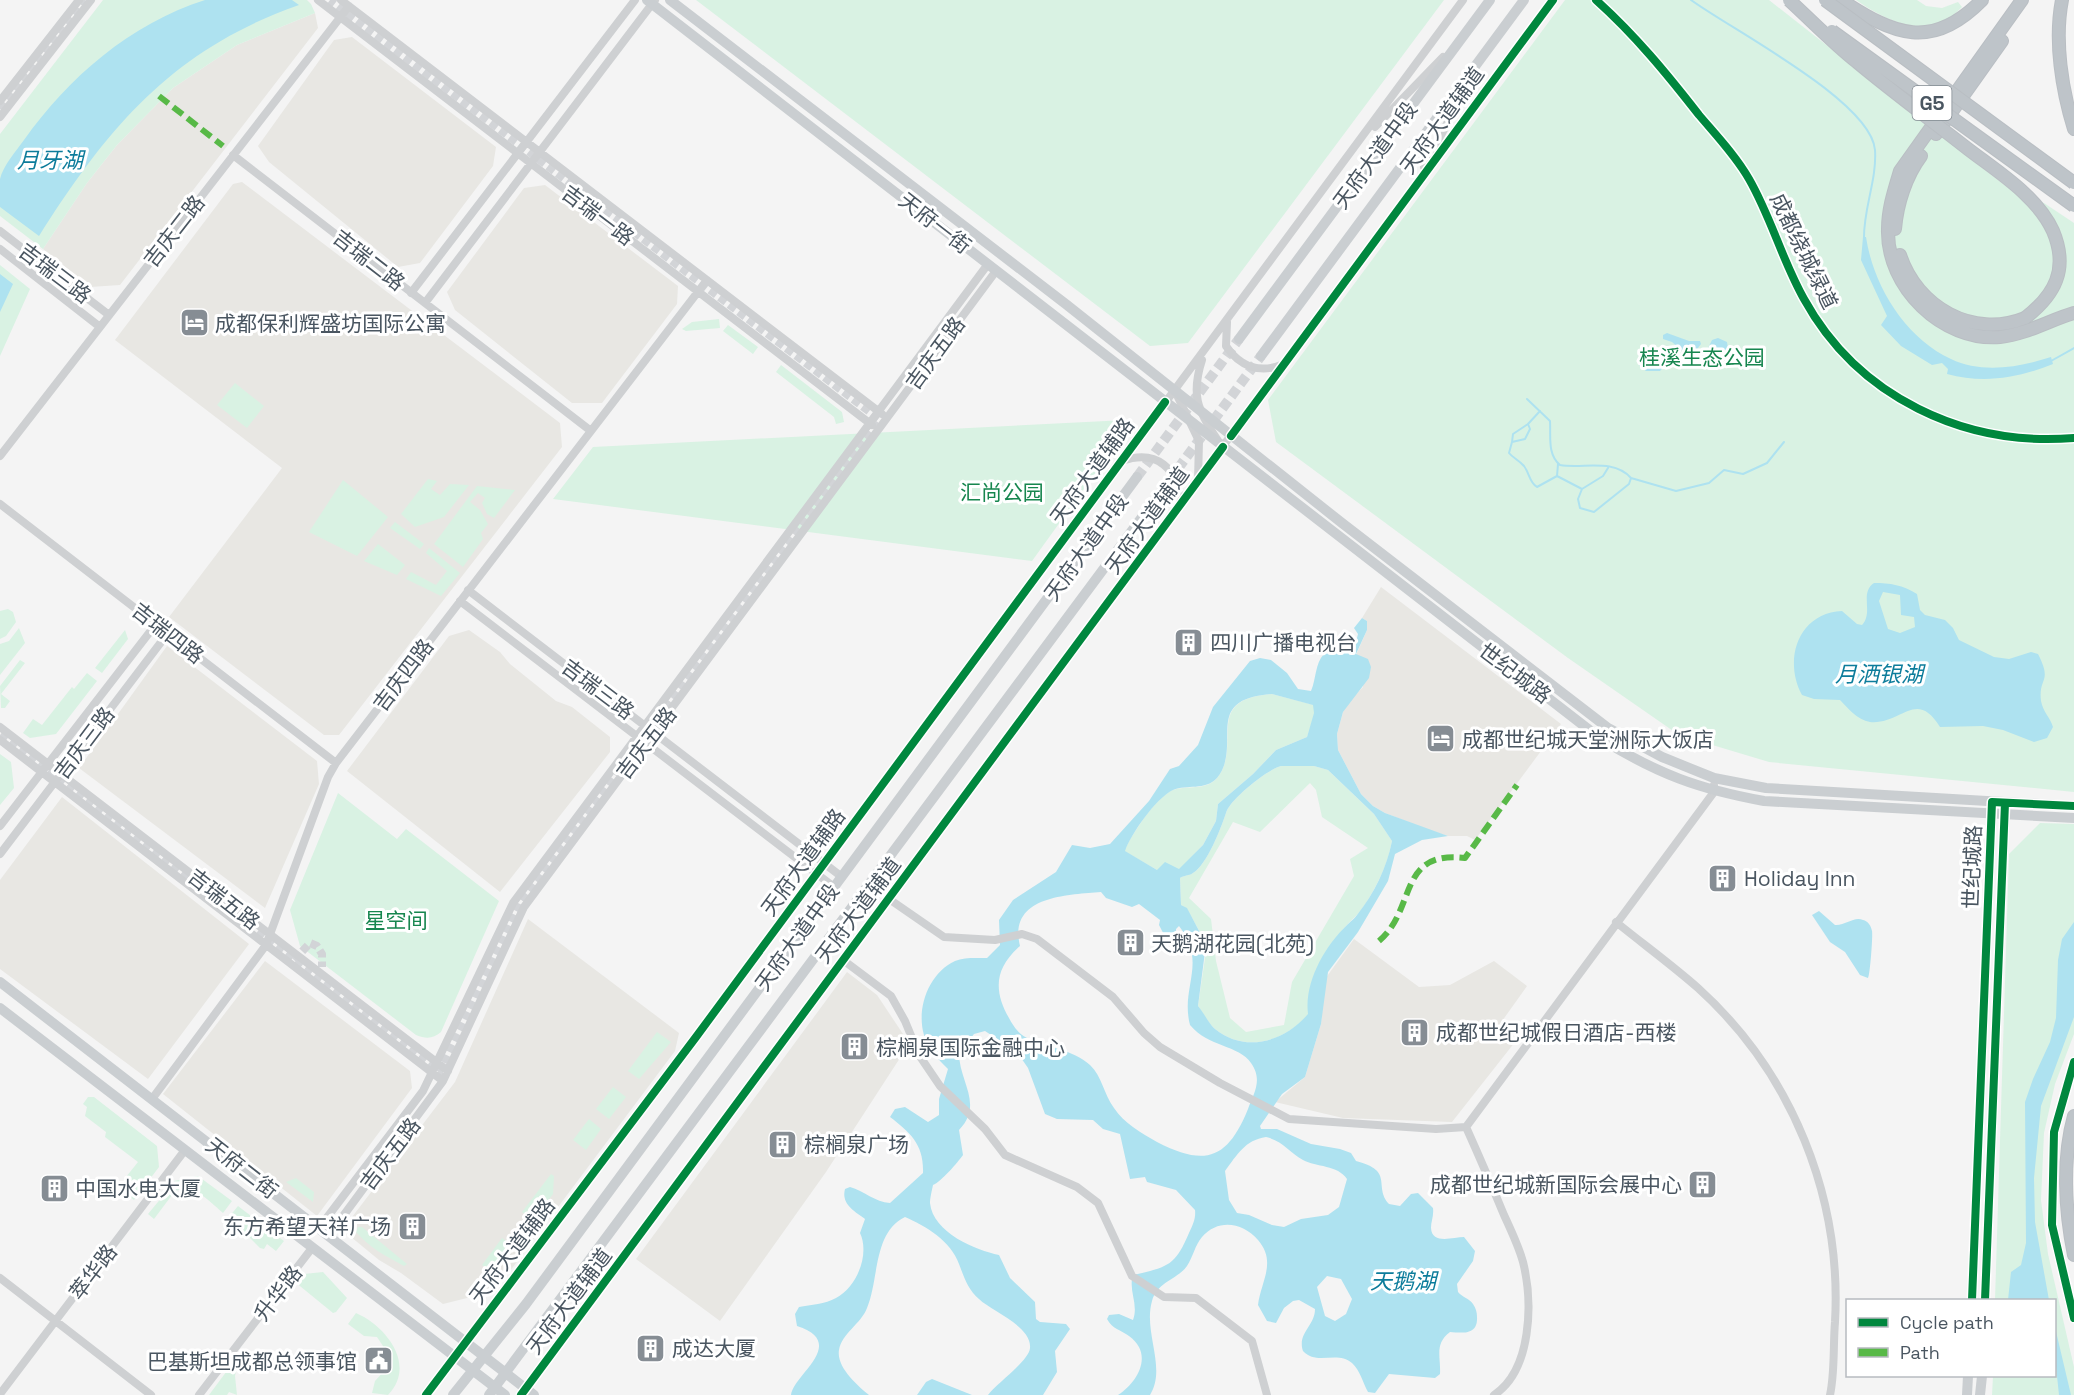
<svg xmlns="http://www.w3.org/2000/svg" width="2074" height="1395" font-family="'Space Grotesk','Noto Sans SC',sans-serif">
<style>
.commercial{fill:#e8e7e3}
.green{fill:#d9f2e3;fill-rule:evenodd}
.water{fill:#aee2f0;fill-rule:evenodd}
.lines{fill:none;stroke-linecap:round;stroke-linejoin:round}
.stream{stroke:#aee2f0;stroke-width:2}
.minor-tunnel{stroke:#d2d4d7;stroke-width:8;stroke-dasharray:8 4;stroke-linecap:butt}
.major-tunnel{stroke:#d2d4d7;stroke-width:10;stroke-dasharray:10 5;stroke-linecap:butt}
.highway-casing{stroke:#b9bec3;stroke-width:14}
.minor{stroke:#ced0d2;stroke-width:8}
.major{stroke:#caced1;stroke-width:10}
.highway{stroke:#bec4c9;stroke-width:12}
.highway-bridge-casing{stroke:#b9bec3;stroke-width:14;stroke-linecap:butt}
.highway-bridge{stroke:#bec4c9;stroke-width:12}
.quiet{stroke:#58b947;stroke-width:6;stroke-dasharray:12 6;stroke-linecap:butt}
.cycleway-casing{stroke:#fff;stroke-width:11}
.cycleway{stroke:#00873e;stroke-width:8}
.labels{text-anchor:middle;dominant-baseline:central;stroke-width:6;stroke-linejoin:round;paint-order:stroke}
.shield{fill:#fff;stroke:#808990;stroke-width:1.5}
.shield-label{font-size:20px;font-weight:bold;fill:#4a5661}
.street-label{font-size:21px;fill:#4a5661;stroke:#fff}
.poi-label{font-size:21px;fill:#4a5661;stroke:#fff;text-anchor:start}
.park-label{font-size:21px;fill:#17864f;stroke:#fff}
.water-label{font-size:22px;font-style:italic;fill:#0c7c9b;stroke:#fff}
</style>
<rect width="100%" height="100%" fill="#f4f4f4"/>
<path class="commercial" d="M315 13 318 28 120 285 90 287 43 249 87 183 117 145 173 88 237 45Z
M352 37 496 147 493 166 420 263 398 267 269 162 258 146 334 40Z
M242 182 560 423 562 447 339 735H324L169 617 282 468 115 340 233 184Z
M545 185 678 286 677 304 602 403H572L455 310 447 292 524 188Z
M1381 587 1561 724 1475 840 1467 836H1448L1429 830 1385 813 1373 806 1361 794 1338 750 1337 734 1343 712 1347 703 1363 687 1356 655 1367 630V621L1362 618Z
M469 630 500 652 510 664 556 701 572 707 610 737V752L500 892 347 771 449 636Z
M167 646 317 761 319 784 265 908 79 768Z
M62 797 249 944 148 1079 0 969V880Z
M528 919 679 1033 675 1051 495 1291 443 1304 401 1273 379 1260 345 1232 346 1225 455 1082Z
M1354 939 1419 987 1450 985 1494 961 1527 986 1500 1024 1515 1042 1452 1122 1343 1118 1275 1102 1305 1077 1321 1024 1325 979Z
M265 961 410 1071 412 1088 317 1216 163 1094Z
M847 972 877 995 903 1034 900 1058 826 1172 720 1321 636 1259Z"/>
<path class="green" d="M103 0H307L311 4 315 13 237 45 173 88 117 145 87 183 43 249 0 216V134Z
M696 0H1444L1188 343 1150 346Z
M1565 0H1769L2007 187 2044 203 2074 223V792L1769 762 1679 735 1568 658 1276 442 1268 400Z
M1856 0H1917L1926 6 1942 8 1958 2 1962 7C1930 43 1888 22 1856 0Z
M0 265 30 289 0 356Z
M719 319 720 328 686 331 682 329 692 322Z
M728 325 758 347 753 354 723 331Z
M781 365 842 412 844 422 836 424 834 417 776 372Z
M235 383 264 406 247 428 217 405Z
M1126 420 1130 425 1032 561 553 499 593 447Z
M428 479 437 481 431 489 440 495 450 484 469 485 444 517 415 527 401 514Z
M343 480 388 517 357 556 309 532Z
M477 486 515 490 494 518 487 514 482 503 485 498 478 493 470 502 480 510 488 524 481 533 483 539 463 567 434 544Z
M395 522 424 544 420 549 390 528Z
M378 544 405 565 397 575 364 561Z
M429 548 460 573 441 596 406 579 411 572 436 585 447 571 426 553Z
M8 609 13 612 16 622 6 636 0 639V611Z
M19 628 25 643 0 675V644L9 641Z
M125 630 128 639 102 673 95 668Z
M20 660 25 663 1 694 10 701 5 708H1L0 686Z
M87 673 97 681 56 734 30 738 23 733 33 719 42 725 72 687 74 689Z
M1272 694 1314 705 1315 713 1307 737 1276 750 1253 774 1218 804 1216 821 1203 845 1180 869 1157 870 1124 851C1133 833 1155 798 1173 790 1187 785 1206 791 1217 778 1244 745 1201 699 1272 694Z
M0 754 11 762 14 788 0 805Z
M1281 766H1314L1328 770 1374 814 1392 841C1388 864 1377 886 1364 906 1359 914 1352 919 1346 926 1325 949 1304 983 1309 1014 1285 1041 1246 1054 1215 1029 1209 1024 1203 1013 1198 1006L1206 951 1201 934 1187 909 1181 905 1180 878C1184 875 1188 876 1193 873 1207 865 1221 828 1226 813 1229 800 1268 769 1281 766ZM1310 783 1316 790 1322 817 1368 848 1350 859 1354 876 1292 982 1284 1025 1246 1032 1230 1018 1216 961 1211 919 1189 898 1233 822 1260 832Z
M338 793 397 839 406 829 499 901 441 1032C433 1039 426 1039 416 1035L300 946 290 910Z
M2040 823 2074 824V1034L2055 1084 2044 1133 2041 1200 2048 1254 2074 1367V1395H1992L1993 1376H2054V1300H1995L2009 854Z
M657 1032 671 1042 639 1079 628 1071Z
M613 1087 626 1097 609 1119 596 1109Z
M88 1097H94L157 1146 159 1167 134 1200 128 1195 126 1177 138 1162 105 1137 106 1132 85 1116 87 1107 83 1104Z
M589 1119 601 1129 586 1150 573 1140Z
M551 1174 554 1176 553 1194 533 1220 522 1212Z
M198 1176 232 1201 223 1213C211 1203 193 1182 176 1191L170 1186 174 1181Z
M296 1178 314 1192 313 1202 286 1182Z
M167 1191 172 1195 154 1219 148 1214Z
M238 1206 284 1241 276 1251 267 1244 264 1249 260 1248 229 1217Z
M358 1227H362L407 1264 404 1266C384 1255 370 1248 356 1232Z
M502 1238 514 1247 494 1274 482 1265Z
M323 1272 347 1298 336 1312 333 1313 295 1282 304 1274Z
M356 1313C386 1326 417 1365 388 1395L372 1393 375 1381 385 1370 383 1346 377 1337 364 1336 348 1324Z
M235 1360 238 1362 235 1376 237 1395 229 1392 227 1395H209Z"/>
<path class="water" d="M205 0H292L299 5C173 49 108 127 39 236L0 207C0 198 0 187 0 179 3 166 16 151 24 140 69 77 130 24 205 0Z
M1863 237H1866C1873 285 1905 338 1951 359 1982 374 2020 367 2051 357L2053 364C2018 378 1984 384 1947 374L1948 369 1942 363 1932 365 1901 346 1881 325 1887 316 1861 260Z
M0 274 13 284 0 312Z
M1667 333 1689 341H1700L1701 344 1695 352 1686 354 1672 342 1663 339V335Z
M1718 338 1727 342 1728 348 1723 353 1712 359 1707 350 1712 340Z
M1650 351 1668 361 1660 371H1646L1639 365 1642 356Z
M1874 583C1890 583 1903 585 1917 594L1920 610 1925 615 1945 620 1953 628 1959 640 1994 657 2009 659 2031 652 2038 654C2053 683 2038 677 2041 701 2043 712 2050 717 2053 727L2047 738 2034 742 2003 730 1983 726 1940 727C1916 688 1902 725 1870 722 1857 720 1848 708 1840 700L1814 699 1802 695C1783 660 1798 613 1842 611L1857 624 1862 625C1874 612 1859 593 1874 583ZM1883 592 1900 595 1901 615 1914 617 1915 627 1900 633 1888 629 1879 601Z
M1362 618 1367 621V630L1356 654 1368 659 1371 667 1369 678 1343 712 1337 734 1338 750 1361 794 1373 806 1385 813 1448 836 1422 840 1395 854 1388 881 1358 932 1328 972 1321 1024 1305 1077 1282 1094 1260 1126 1261 1129H1277L1311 1144 1340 1149 1351 1153 1356 1161C1395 1171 1373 1186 1389 1204L1400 1206 1411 1194 1418 1193 1433 1208C1434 1216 1431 1221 1431 1228 1432 1245 1453 1237 1464 1237L1475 1251 1473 1261 1457 1284 1458 1292C1462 1297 1470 1299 1473 1304 1476 1308 1477 1313 1477 1317 1478 1335 1463 1333 1450 1332 1434 1344 1441 1357 1440 1374L1435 1378 1389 1374 1375 1393 1368 1392C1363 1383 1360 1370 1352 1363 1337 1350 1317 1366 1303 1351 1297 1333 1315 1326 1315 1309L1299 1300 1293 1301 1284 1308 1276 1323 1267 1321 1258 1305C1261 1281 1277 1262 1258 1240 1243 1223 1219 1218 1202 1237 1195 1245 1193 1257 1187 1266 1178 1279 1157 1282 1152 1301 1143 1332 1167 1368 1150 1395H1118C1138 1382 1154 1354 1129 1336 1121 1330 1112 1329 1107 1319L1109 1315 1119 1314 1133 1320C1139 1304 1128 1291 1133 1275 1168 1267 1175 1266 1189 1233 1193 1225 1196 1218 1195 1210L1176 1190 1147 1182 1145 1177 1130 1179 1120 1134 1103 1129 1093 1120 1057 1119 1045 1114 1028 1068 1017 1052 985 1031 974 1034 959 1053C959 1082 984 1104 959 1130L963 1155C958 1162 941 1182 933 1185 932 1190 930 1198 930 1203 933 1233 976 1250 999 1255L1010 1278 1035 1302 1036 1319 1040 1322 1066 1324 1070 1329 1055 1351 1057 1372 1043 1395H988C997 1383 1029 1361 1030 1348 1032 1326 991 1311 979 1299 968 1290 964 1277 959 1264 951 1241 926 1226 905 1217 873 1232 879 1280 867 1308 861 1324 842 1333 839 1350 836 1367 858 1386 869 1395H791C793 1375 849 1343 797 1326L795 1314 799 1307C811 1305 825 1304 836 1298 857 1287 870 1254 860 1233L865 1219C854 1211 841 1204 845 1189L850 1187C864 1191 875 1202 890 1203L923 1173C924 1145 911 1133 890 1117L895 1109 905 1107 928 1122 939 1115V1099L948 1069C938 1059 928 1049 924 1035 916 1008 929 973 955 961 964 957 977 958 987 958L1000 945 999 920 1013 900 1056 872 1072 845 1090 848 1110 844 1149 801 1170 769 1179 766 1198 745 1213 707 1250 661 1260 658 1271 660 1287 673 1298 689 1311 691C1316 680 1315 663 1324 654 1332 646 1342 647 1348 637L1357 638 1358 634 1354 628ZM1272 694 1313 705 1314 713 1307 737 1276 750 1253 774 1218 804 1216 821 1203 845 1179 869 1165 862 1157 870 1125 851C1131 834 1156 798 1173 790 1187 784 1205 791 1217 778 1244 745 1200 699 1272 694ZM1281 766H1314L1328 770 1374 814 1392 841C1387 867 1374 894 1357 915 1354 919 1351 921 1347 925 1324 947 1304 983 1308 1014 1285 1041 1246 1054 1215 1029 1209 1024 1204 1013 1198 1006L1206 944 1187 908 1181 905 1180 878C1184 875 1189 876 1193 873 1207 865 1221 828 1226 813 1229 800 1268 769 1281 766ZM1101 892 1106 898 1132 907 1139 904 1160 920 1159 925 1173 952 1177 953 1176 929 1179 926C1208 963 1180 987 1190 1025 1208 1047 1239 1045 1251 1063 1263 1080 1254 1093 1248 1109 1227 1161 1204 1166 1157 1142 1141 1133 1124 1123 1114 1108 1104 1095 1102 1076 1090 1065 1073 1049 1046 1048 1027 1038 1019 1034 1013 1026 1009 1018 993 990 995 968 1020 946 1008 896 1066 895 1101 892ZM1266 1137C1283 1141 1289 1152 1303 1160 1316 1167 1338 1165 1347 1179L1339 1207 1328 1215 1301 1219 1284 1227 1272 1225 1249 1215 1237 1213 1229 1200 1225 1171C1237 1155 1245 1140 1266 1137ZM1327 1276 1341 1279 1352 1299 1346 1314 1335 1321 1325 1316 1317 1287Z
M1819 911 1835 925C1845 926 1854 916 1863 920 1868 921 1871 926 1872 931 1873 935 1870 976 1868 978L1860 975 1845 952 1830 942 1812 915Z
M2074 922V1017L2041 1106 2034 1178 2035 1222 2049 1300H2008L2011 1272 2021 1265 2026 1243 2025 1102 2033 1079 2050 1042 2056 1018 2058 960 2062 939Z
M2054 1323 2071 1395H2059L2055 1357Z
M932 1379 972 1395H917L926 1382Z"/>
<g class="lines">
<path class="stream" d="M1691 0C1732 30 1871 101 1875 150 1877 181 1863 209 1864 240
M2051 361 2074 348
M1527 399 1550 421C1551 436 1547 454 1560 465 1583 469 1613 458 1631 478L1676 491 1709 483 1724 470 1743 474 1767 463 1784 442
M1528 424 1530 429 1525 439 1512 442 1513 434 1528 424 1540 411
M1512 442 1509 453C1513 458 1519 460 1524 466 1530 474 1529 482 1537 487L1557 476 1558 464
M1557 476 1582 489 1603 476 1608 468
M1582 489 1578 499 1580 508 1594 512 1629 484 1631 478"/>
<path class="minor-tunnel" d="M0 109 85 0
M0 735 439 1072 521 902 879 419 330 0
M294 960 310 943 317 946 322 954V967"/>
<path class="major-tunnel" d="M1137 477 1239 339
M1160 493 1261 356"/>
<defs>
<path id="highway" d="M1841 0C1894 35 1932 51 1982 0
M2022 0 1900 171C1894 191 1888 209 1888 229 1886 287 1943 342 2000 337 2027 334 2050 320 2074 313
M2062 0C2054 41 2062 90 2074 129
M1936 134 2002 41
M1895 229C1897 204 1906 176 1921 156
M1900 255C1917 307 1973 339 2025 318
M2074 1116C2062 1159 2065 1211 2074 1255"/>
</defs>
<use href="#highway" class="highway-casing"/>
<path class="minor" d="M318 0 872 425
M341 0 882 414
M0 101 79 0
M0 117 91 0
M1375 127 1443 57
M233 155 591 431
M1424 167 1473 75
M0 231 109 315
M0 249 100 327
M411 293 635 0
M425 303 655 0
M1227 322 1226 346C1240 367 1260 374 1284 364
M1202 360C1191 394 1197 410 1217 439
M1176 393 1199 441 1198 480
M0 456 349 6
M1122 461C1157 449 1178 468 1181 504
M0 504 336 763
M468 590 842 877
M460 601 834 887
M0 727 448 1071
M0 740 443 1081
M0 826 156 624
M0 854 168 633
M889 899 944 937 995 940 1022 934 1037 939 1113 997 1144 1033 1160 1047 1220 1083 1289 1119 1436 1129 1466 1127
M1616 922C1643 944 1672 965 1698 988 1792 1073 1842 1197 1835 1322 1833 1346 1835 1372 1830 1395
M843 960 891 996 905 1021 919 1055 940 1086 985 1129 1005 1155 1077 1187 1098 1203 1132 1276 1164 1297 1196 1298 1252 1341 1267 1395
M152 1099 266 945 328 777 336 763 707 280
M319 1228 423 1091 513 903 988 264
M329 1235 443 1081 524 907 996 271
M0 1278 151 1395
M0 1394 185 1150
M199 1395 312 1248
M426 1395 696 1037 1463 0
M521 1395 1553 0
M1494 1395C1532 1370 1533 1302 1523 1262 1519 1247 1511 1230 1504 1215 1492 1186 1479 1156 1466 1127L1714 792V785"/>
<path class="major" d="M647 0 1601 739C1658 774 1698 789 1764 801L2074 818
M670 0 1067 305 1342 523 1608 728 1662 757 1714 778 1766 788 2074 806
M1239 339 1490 0
M1261 356 1524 0
M0 982 534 1395
M0 1008 505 1395
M2074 1062 2054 1132 2052 1225 2074 1318
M1972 1300 1992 808
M1985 1300 2005 809
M453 1395 526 1304 1137 477
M489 1395 1160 493
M1967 1395 1968 1376
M1980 1395 1982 1376"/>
<use href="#highway" class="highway"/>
<defs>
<path id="highway-bridge" d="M1789 0C1812 21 1833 43 1857 62 1893 92 1931 120 1968 149 1998 172 2037 196 2053 231 2069 269 2055 295 2025 318
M1825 0 2074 183
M1832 31 2074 206"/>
</defs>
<use href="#highway-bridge" class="highway-bridge-casing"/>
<use href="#highway-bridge" class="highway-bridge"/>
<path class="quiet" d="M159 96 223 146
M1379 941C1417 909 1397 850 1465 858L1517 785"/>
<defs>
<path id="cycleway" d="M1596 0C1635 35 1667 74 1699 115 1716 135 1736 156 1749 179 1771 217 1782 260 1804 299 1858 397 1964 447 2074 438
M1231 436 1553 0
M2074 1062 2054 1132 2052 1225 2074 1318
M1972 1300 1992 802 2074 806
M1985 1300 2005 803
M426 1395 696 1037 1165 402
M521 1395 1223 447"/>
</defs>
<use href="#cycleway" class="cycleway-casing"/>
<use href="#cycleway" class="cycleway"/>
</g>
<defs>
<symbol id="hotel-square" viewBox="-11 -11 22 22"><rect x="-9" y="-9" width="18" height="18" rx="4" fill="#868d94" stroke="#fff"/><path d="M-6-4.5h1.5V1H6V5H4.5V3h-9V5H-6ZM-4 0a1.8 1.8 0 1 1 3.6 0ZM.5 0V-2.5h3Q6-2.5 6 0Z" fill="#fff"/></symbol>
<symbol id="building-square" viewBox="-11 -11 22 22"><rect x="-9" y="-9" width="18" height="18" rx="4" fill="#868d94" stroke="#fff"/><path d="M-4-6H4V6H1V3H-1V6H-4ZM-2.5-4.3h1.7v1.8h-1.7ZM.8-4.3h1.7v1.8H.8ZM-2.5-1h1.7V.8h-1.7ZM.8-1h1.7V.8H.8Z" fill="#fff"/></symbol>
<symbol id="civic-square" viewBox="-11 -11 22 22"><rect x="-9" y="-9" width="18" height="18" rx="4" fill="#868d94" stroke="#fff"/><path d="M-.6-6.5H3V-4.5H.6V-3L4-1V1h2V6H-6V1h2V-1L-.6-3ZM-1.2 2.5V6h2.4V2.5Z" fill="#fff"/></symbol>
</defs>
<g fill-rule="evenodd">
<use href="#hotel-square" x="178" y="306" width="33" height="33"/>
<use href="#building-square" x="1172" y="626" width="33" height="33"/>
<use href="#hotel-square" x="1424" y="722" width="33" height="33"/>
<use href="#building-square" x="1706" y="862" width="33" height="33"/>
<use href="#building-square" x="1114" y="926" width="33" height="33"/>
<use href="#building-square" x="1398" y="1016" width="33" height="33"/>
<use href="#building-square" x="838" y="1030" width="33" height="33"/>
<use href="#building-square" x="766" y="1128" width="33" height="33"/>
<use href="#building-square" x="1686" y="1168" width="33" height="33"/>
<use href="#building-square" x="38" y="1172" width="33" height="33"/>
<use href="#building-square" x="396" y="1210" width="33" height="33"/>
<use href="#building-square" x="634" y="1332" width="33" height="33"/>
<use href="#civic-square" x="362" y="1344" width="33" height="33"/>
</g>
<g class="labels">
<rect class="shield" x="1912.5" y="86" width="39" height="34" rx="4.5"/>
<g class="shield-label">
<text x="1932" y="103">G5</text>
</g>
<g class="street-label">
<text transform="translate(1442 120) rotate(-54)">天府大道辅道</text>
<text transform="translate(1375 155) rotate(-54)">天府大道中段</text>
<text transform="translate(598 215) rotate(37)">吉瑞一路</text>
<text transform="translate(935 223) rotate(38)">天府一街</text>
<text transform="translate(174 231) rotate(-52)">吉庆二路</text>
<text transform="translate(1804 251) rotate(64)">成都绕城绿道</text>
<text transform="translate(369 260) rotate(38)">吉瑞二路</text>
<text transform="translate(55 273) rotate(37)">吉瑞三路</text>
<text transform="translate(935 353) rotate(-54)">吉庆五路</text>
<text transform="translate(1092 471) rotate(-54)">天府大道辅路</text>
<text transform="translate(1147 520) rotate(-54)">天府大道辅道</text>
<text transform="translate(1086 547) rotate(-54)">天府大道中段</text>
<text transform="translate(168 633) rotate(38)">吉瑞四路</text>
<text transform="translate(1515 673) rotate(37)">世纪城路</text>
<text transform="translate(403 675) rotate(-53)">吉庆四路</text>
<text transform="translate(598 689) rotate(37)">吉瑞三路</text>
<text transform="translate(84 743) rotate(-53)">吉庆三路</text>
<text transform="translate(646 743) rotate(-53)">吉庆五路</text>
<text transform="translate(803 862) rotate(-54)">天府大道辅路</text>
<text transform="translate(1972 867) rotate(-88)">世纪城路</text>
<text transform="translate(224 899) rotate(38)">吉瑞五路</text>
<text transform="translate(858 910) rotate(-53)">天府大道辅道</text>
<text transform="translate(797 937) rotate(-54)">天府大道中段</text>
<text transform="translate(390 1154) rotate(-53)">吉庆五路</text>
<text transform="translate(242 1168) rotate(38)">天府二街</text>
<text transform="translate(512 1251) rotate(-53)">天府大道辅路</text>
<text transform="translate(93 1272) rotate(-53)">萃华路</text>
<text transform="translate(278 1293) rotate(-52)">升华路</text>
<text transform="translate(569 1301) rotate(-53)">天府大道辅道</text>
</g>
<g class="poi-label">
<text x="215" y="323">成都保利辉盛坊国际公寓</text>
<text x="1210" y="642">四川广播电视台</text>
<text x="1462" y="739">成都世纪城天堂洲际大饭店</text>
<text x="1744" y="878">Holiday Inn</text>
<text x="1151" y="943">天鹅湖花园(北苑)</text>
<text x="1436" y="1032">成都世纪城假日酒店-西楼</text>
<text x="876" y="1047">棕榈泉国际金融中心</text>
<text x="804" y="1144">棕榈泉广场</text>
<text x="1682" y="1184" text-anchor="end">成都世纪城新国际会展中心</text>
<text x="75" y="1188">中国水电大厦</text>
<text x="391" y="1226" text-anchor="end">东方希望天祥广场</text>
<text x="672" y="1348">成达大厦</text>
<text x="357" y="1361" text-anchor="end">巴基斯坦成都总领事馆</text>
</g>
<g class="park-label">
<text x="1702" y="357">桂溪生态公园</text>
<text x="1002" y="492">汇尚公园</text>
<text x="396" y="920">星空间</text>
</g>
<g class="water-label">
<text x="50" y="160">月牙湖</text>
<text x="1879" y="674">月洒银湖</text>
<text x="1403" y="1281">天鹅湖</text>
</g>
</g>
<rect x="1846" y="1299" width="210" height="78" fill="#ffffff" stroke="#b7bbc0" stroke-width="1.5"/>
<rect x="1858" y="1318" width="30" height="9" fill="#00873e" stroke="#b7bbc0" stroke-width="1.5"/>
<text x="1900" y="1329" font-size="18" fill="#4a5661">Cycle path</text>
<rect x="1858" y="1348" width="30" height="9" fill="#58b947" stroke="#b7bbc0" stroke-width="1.5"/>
<text x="1900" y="1359" font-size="18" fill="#4a5661">Path</text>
</svg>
